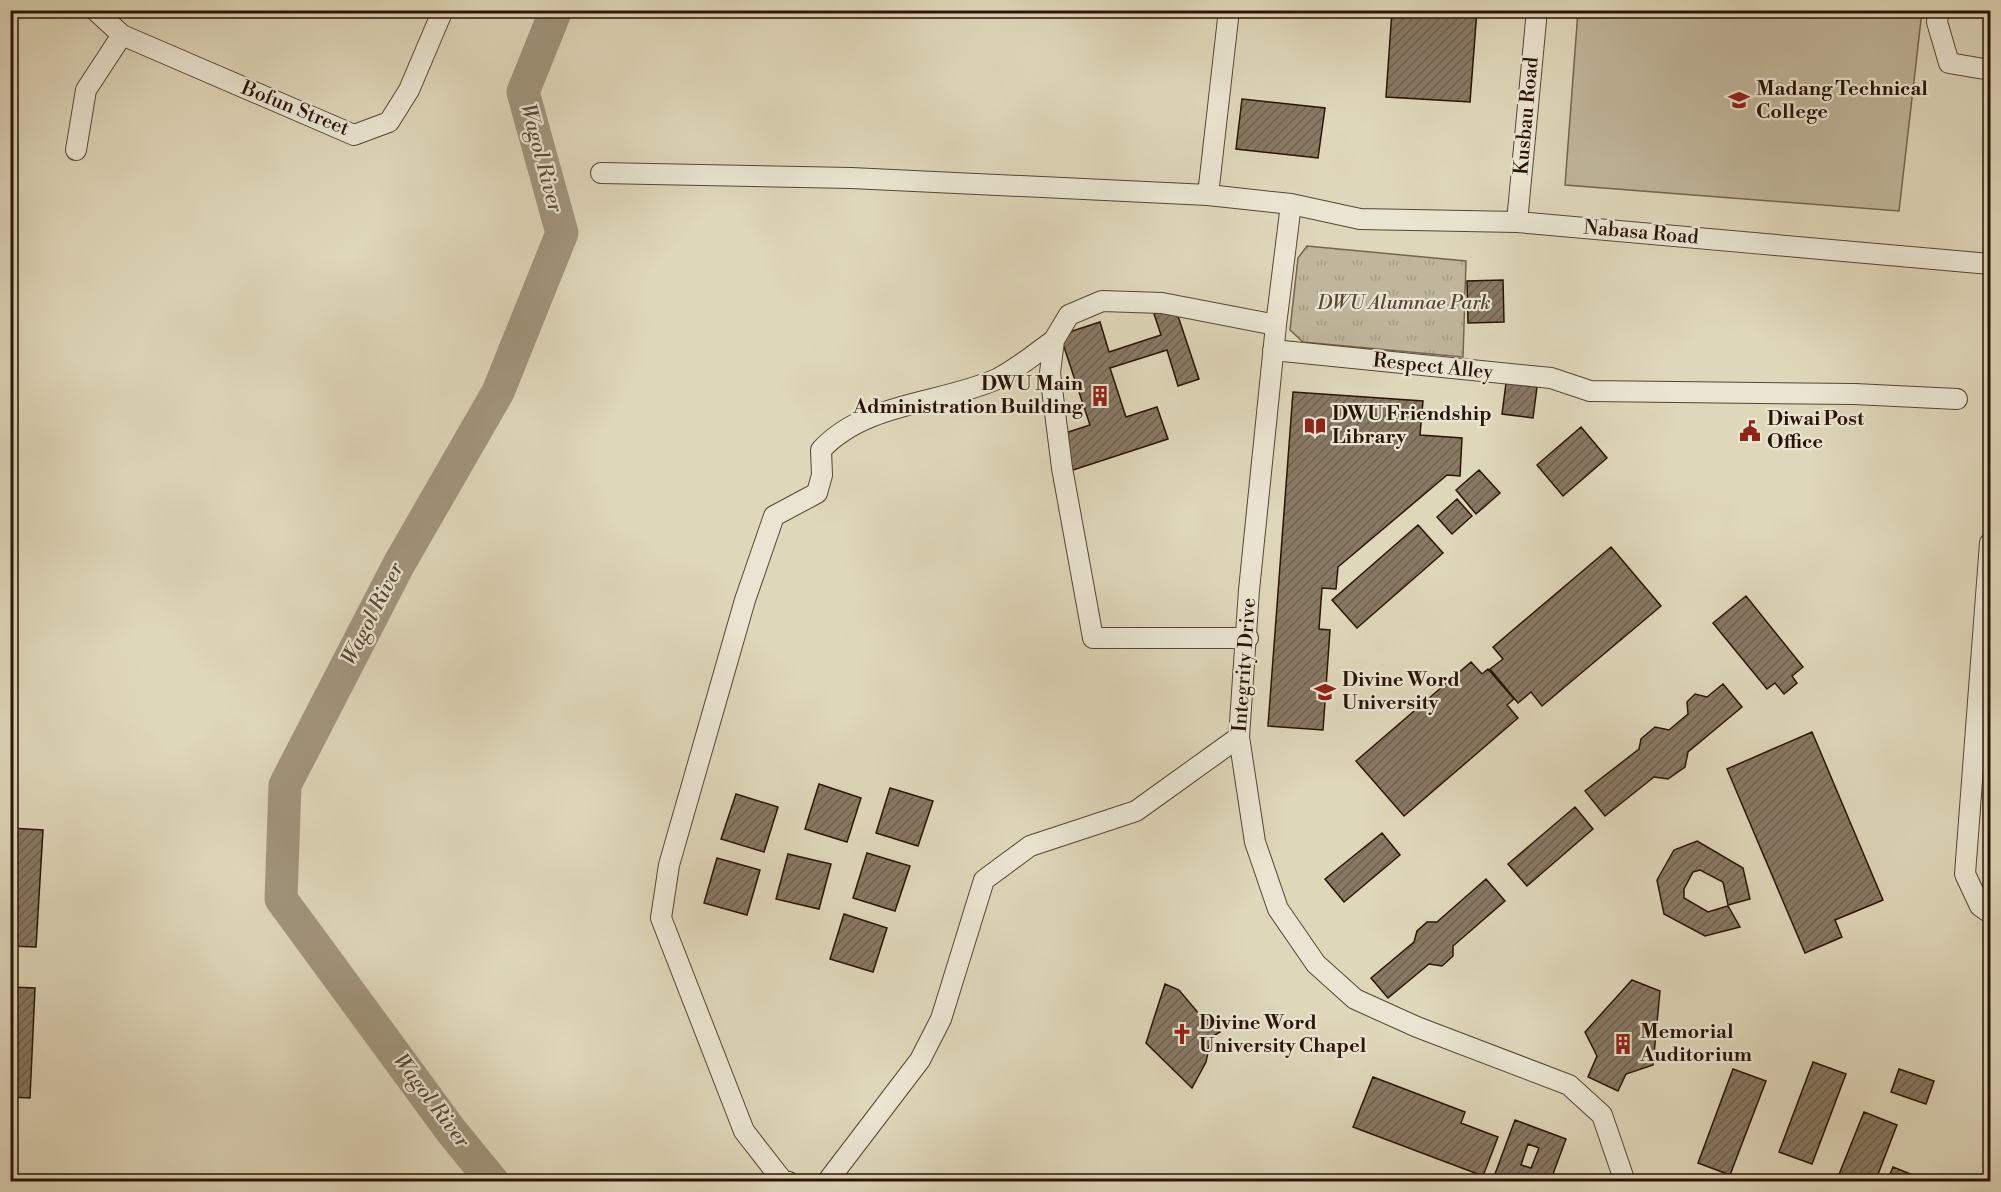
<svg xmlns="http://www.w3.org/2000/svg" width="2001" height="1192" font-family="'Libre Bodoni',serif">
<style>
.grass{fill:url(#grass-tufts);stroke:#756550;stroke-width:1.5}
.garden{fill:#c0b69b;stroke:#756550;stroke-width:1.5}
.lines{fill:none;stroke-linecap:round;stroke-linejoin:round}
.river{stroke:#a1957d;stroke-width:33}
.building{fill:url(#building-hatch);stroke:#2a1406;stroke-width:1.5;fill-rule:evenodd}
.minor-casing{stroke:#574533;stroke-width:22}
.minor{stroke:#eae5d2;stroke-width:20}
.labels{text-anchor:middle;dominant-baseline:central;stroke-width:4.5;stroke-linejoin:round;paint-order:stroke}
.poi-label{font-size:20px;font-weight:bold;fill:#2a1406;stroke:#eae5d2;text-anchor:start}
.street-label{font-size:20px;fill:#2a1406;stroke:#eae5d2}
.park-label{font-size:20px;font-style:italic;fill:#574533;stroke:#eae5d2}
.water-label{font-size:21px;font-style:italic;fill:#5a4836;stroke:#eae5d2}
</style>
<defs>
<pattern id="grass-tufts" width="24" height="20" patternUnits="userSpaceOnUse" patternTransform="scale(1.5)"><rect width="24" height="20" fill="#c0b69b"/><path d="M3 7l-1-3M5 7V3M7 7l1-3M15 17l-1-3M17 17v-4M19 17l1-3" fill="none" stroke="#a59c84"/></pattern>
<pattern id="building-hatch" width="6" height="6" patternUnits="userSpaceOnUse" patternTransform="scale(1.5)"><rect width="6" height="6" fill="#887964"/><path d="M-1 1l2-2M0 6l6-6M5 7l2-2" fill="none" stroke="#6f6250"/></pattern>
</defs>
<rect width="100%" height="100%" fill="#dfd7ba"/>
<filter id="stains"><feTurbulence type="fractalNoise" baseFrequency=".00333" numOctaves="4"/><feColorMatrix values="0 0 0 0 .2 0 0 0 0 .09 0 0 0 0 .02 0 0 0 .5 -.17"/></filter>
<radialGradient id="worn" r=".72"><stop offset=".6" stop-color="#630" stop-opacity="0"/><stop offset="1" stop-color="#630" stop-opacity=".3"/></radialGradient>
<path class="grass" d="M1307 246 1466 261 1463 357 1303 342 1290 330 1298 258Z"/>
<path class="garden" d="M1578 11H1922L1899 211 1565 185Z"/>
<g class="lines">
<path class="river" d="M493 1182 452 1132 281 899 285 785 399 564 498 392 562 233 523 92 556 10"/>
</g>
<path class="building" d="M1392 10H1477L1470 102 1386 97Z
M1242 99 1325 108 1318 158 1236 149Z
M1503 280 1504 322 1468 323 1467 281Z
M1175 307 1199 379 1178 386 1167 350 1110 368 1126 417 1157 407 1168 439 1073 470 1062 434 1090 425 1060 335 1100 322 1109 352 1161 335 1154 314Z
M1506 383 1537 387 1533 418 1502 414Z
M1293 392 1423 401 1420 435 1462 438 1460 476 1447 475 1338 567 1336 589 1322 588 1319 629 1330 630 1323 730 1268 726Z
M1581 427 1607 458 1563 496 1537 465Z
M1479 470 1500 493 1476 514 1456 490Z
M1457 499 1472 516 1452 534 1437 517Z
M1418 525 1443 553 1357 628 1332 600Z
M1611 547 1661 606 1542 706 1531 692 1518 703 1490 669 1503 659 1493 647Z
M1746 596 1803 667 1792 676 1797 683 1784 694 1775 683 1767 689 1713 623Z
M1471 662 1482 674 1488 669 1514 699 1507 705 1518 718 1404 816 1356 761Z
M1723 684 1742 707 1688 752 1685 767 1668 779 1654 777 1605 816 1585 791 1639 749 1641 739 1655 727 1669 730 1688 714 1687 702 1695 694 1707 697Z
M1812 732 1883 900 1835 920 1842 937 1805 953 1727 769Z
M819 784 861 798 847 842 805 829Z
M890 788 933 801 918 846 876 833Z
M736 794 778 807 764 852 721 839Z
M1575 807 1593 829 1527 886 1508 864Z
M10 828 43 830 36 947 10 946Z
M1382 833 1400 855 1344 902 1325 879Z
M1697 841 1743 868 1750 899 1728 905 1723 882 1700 870 1693 872 1684 889V898L1708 912 1728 906 1740 927 1705 936 1664 914 1657 880 1674 850Z
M867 853 910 866 895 911 853 898Z
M788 854 831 864 819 909 776 899Z
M717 858 760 870 747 915 704 903Z
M1486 879 1505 901 1453 946V956L1442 966 1429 964 1388 998 1371 978 1414 942 1417 931 1427 922H1437Z
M844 914 887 928 873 972 830 959Z
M1632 980 1660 991 1653 1065 1626 1074 1618 1091 1588 1077 1597 1056 1585 1032Z
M1165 984 1179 990 1205 1021 1212 1018 1218 1023 1220 1032 1211 1037 1206 1062 1192 1088 1146 1043Z
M10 987 35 988 30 1098 10 1097Z
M1813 1062 1846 1074 1812 1164 1779 1152Z
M1733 1069 1766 1081 1730 1175 1698 1163Z
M1899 1069 1934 1081 1926 1104 1891 1092Z
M1373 1077 1465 1112 1461 1123 1498 1137 1483 1176 1353 1127Z
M1864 1112 1897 1125 1875 1182H1836Z
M1515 1120 1566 1139 1550 1182H1492ZM1528 1144 1539 1148 1531 1168 1521 1165Z
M1893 1167 1928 1181V1182H1887Z"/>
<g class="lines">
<defs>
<path id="minor" d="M95 10 122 35 354 135 389 122 409 90 443 10
M1939 10 1937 22 1949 63 1990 70
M76 150 86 90 122 35
M601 173 851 178 1208 195 1291 204 1360 219 1517 222 1990 264
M1208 195 1229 10
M1291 204 1276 325 1249 590 1239 737 1255 842 1278 909 1316 964 1355 999 1417 1027 1569 1085 1602 1115 1625 1182
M1517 222 1537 10
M1273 350 1551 378 1590 391 1854 394 1957 399
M1990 543 1965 874 1980 906 1990 913
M1248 638H1093L1062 468 1050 373 1054 340 1069 315 1102 301 1162 303 1276 325
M789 1182 782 1180 744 1131 661 918 669 865 745 600 774 516 817 493 822 475 821 450C865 402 941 404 997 379 1017 369 1036 353 1054 340
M827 1182 920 1060 941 1019 984 880 1030 846 1136 811 1239 737"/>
</defs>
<use href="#minor" class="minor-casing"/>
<use href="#minor" class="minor"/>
</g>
<defs>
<symbol id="university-bare" viewBox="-9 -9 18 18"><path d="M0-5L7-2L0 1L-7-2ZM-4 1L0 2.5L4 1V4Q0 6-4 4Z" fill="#8f2418" stroke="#eae5d2" stroke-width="2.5" paint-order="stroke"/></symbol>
<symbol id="building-bare" viewBox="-9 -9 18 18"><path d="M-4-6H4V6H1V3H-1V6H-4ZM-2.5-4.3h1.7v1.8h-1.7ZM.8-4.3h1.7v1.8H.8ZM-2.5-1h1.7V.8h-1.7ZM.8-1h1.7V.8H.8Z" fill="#8f2418" stroke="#eae5d2" stroke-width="2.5" paint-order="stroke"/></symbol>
<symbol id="library-bare" viewBox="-9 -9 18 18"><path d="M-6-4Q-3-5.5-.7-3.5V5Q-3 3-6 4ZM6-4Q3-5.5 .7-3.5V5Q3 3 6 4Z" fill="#8f2418" stroke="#eae5d2" stroke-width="2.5" paint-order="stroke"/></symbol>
<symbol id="civic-bare" viewBox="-9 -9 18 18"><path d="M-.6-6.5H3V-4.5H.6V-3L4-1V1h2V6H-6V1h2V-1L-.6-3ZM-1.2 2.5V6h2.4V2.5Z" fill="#8f2418" stroke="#eae5d2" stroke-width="2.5" paint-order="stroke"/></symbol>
<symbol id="church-bare" viewBox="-9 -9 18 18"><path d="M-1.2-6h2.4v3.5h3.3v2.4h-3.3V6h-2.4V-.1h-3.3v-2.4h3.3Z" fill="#8f2418" stroke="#eae5d2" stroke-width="2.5" paint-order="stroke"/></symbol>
</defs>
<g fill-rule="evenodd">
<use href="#university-bare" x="1724" y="85" width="30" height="30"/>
<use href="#building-bare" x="1085" y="381" width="30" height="30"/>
<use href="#library-bare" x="1300" y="411" width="30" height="30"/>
<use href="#civic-bare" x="1735" y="416" width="30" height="30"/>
<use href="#university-bare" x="1310" y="677" width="30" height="30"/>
<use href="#church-bare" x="1167" y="1019" width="30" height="30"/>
<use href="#building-bare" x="1608" y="1029" width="30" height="30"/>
</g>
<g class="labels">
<g class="poi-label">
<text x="1756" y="89">Madang Technical<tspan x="1756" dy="23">College</tspan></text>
<text x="1083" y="384" text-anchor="end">DWU Main<tspan x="1083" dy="23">Administration Building</tspan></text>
<text x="1332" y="414">DWU Friendship<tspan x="1332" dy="23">Library</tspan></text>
<text x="1767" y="419">Diwai Post<tspan x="1767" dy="23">Office</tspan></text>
<text x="1342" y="680">Divine Word<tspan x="1342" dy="23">University</tspan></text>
<text x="1199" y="1023">Divine Word<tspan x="1199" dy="23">University Chapel</tspan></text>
<text x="1640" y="1032">Memorial<tspan x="1640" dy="23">Auditorium</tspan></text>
</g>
<g class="street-label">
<text transform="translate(295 109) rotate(22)">Bofun Street</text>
<text transform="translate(1527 116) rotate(-85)">Kusbau Road</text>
<text transform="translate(1641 233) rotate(5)">Nabasa Road</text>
<text transform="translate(1433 367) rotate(6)">Respect Alley</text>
<text transform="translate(1245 665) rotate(-86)">Integrity Drive</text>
</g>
<g class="park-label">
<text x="1404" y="303">DWU Alumnae Park</text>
</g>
<g class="water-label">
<text transform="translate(541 158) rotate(75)">Wagol River</text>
<text transform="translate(373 614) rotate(-63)">Wagol River</text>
<text transform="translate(431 1101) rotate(53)">Wagol River</text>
</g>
</g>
<rect width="2001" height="1192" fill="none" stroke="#dfd7ba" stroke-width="36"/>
<rect x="12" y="12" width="1977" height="1168" fill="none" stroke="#2a1406" stroke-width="3"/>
<rect x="18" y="18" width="1965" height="1156" fill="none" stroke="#2a1406" stroke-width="1.5"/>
<rect width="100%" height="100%" filter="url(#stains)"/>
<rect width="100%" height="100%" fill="url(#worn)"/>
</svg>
